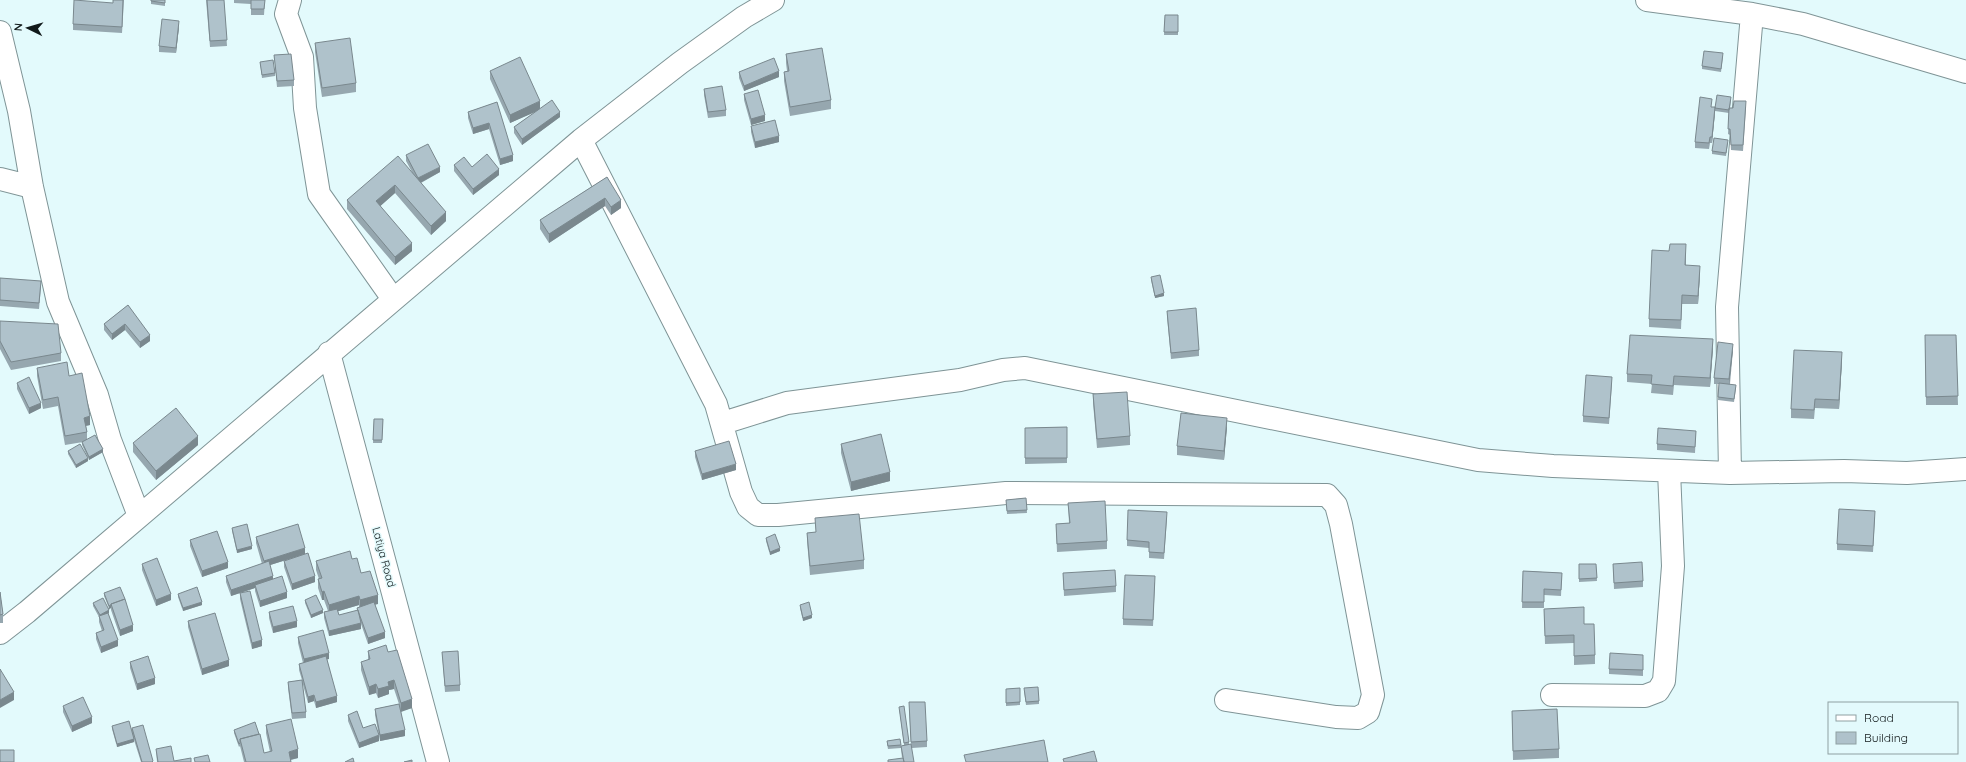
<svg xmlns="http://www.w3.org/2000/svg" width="1966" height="762" font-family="Quicksand,sans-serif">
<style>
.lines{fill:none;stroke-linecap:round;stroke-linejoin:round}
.minor-casing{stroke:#7f9496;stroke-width:24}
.minor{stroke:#fff;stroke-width:22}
.wall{fill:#96a7af;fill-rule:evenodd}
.shaded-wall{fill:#7a888e}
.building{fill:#afc2cb;stroke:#7a888e}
.labels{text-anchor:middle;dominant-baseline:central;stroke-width:3;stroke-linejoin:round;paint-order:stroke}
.street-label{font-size:11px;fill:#11191a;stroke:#e3fafc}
</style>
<rect width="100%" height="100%" fill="#e3fafc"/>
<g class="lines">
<defs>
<path id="minor" d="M290 0 286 14 302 57 305 108 319 194 393 299
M1647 0 1752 14 1803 24 1966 72
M0 32 19 111 32 187 58 302 97 395 110 440 139 516
M581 140 716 404 741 492 748 507 758 515H778L1006 493 1327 495 1336 505 1341 524 1373 695 1368 712 1358 718 1336 717 1226 700
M0 179 32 187
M329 353 438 762
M723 423 787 403 960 380 1003 370 1025 368 1478 460 1553 466 1730 473 1727 307 1752 14
M1730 473 1844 471 1907 473 1966 469
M0 633 27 612 581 140 680 63 744 17 773 0
M1552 695 1645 696 1658 691 1664 681 1673 566 1669 471"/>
</defs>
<use href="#minor" class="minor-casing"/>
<use href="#minor" class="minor"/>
</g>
<path class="wall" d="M113 0H124L122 33 73 30V24L113 3Z
M151 0H165V6L151 4Z
M206 0H224L227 46 210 47Z
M234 0H265L264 15H251V4L234 3Z
M1165 15H1178V35H1164Z
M179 27 176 53 159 52V46Z
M315 43 356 83V92L322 97 315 52Z
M786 54 831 100V109L790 116 784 81V72L787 71 786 63Z
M274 55 294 80V86L277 87Z
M1723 56 1721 72 1702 69V66Z
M260 62 275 73V76L262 78Z
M490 71 540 109 560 117 522 145 514 133V127L538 110 510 123 490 79Z
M739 72 779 77 744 91 739 78Z
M704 89 726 110V116L708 118 704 95Z
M744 94 765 121 751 125 744 100Z
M1731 100 1730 108 1746 107 1743 151 1731 150 1730 135 1728 134 1729 113 1715 111 1712 143H1710L1709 149 1695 148V142L1712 107H1715Z
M497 102 513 161 500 165 489 129 473 134 468 118V112Z
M751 126 779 142 755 148 751 132Z
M1728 143 1726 156 1712 154V151Z
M406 155 440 172 421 183 446 221 431 235 395 193 380 206 412 251 395 265 347 209V200L412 172 406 161Z
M454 165 472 167 499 175 473 195 454 171Z
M607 177 621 208 611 215 605 206 549 243 540 229V220Z
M1686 253V265L1700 274 1698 304H1682L1681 329 1649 327V319Z
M1151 277 1164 296 1155 298 1151 280Z
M0 278 41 287 39 309 0 306Z
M128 305 150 341 140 348 125 330 112 340 104 330V324Z
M1167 311 1199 350V356L1171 359 1167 317Z
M0 321 61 353V361L11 370 0 349Z
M1925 335H1956L1958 405H1926Z
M1713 348 1710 387 1674 385 1673 395 1651 393 1652 384 1627 382V374Z
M1733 350 1730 384 1736 388 1734 402 1718 400 1719 384H1714V378Z
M1842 361 1839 409 1815 408 1814 419 1791 418V409Z
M37 368 69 376 90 425 86 426 87 432V439L103 452 89 460 82 445V442H83L65 445 58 406 43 409 37 376Z
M17 383 41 408 29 414 17 389Z
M1612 383 1609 424 1583 422V416Z
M1093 394 1130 436V445L1097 448 1093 403Z
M374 419H383L382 443H373Z
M1067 427V463L1025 464V428Z
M1227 427 1224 460 1177 455V446Z
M1696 431 1695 453 1657 450V444Z
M133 443 198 445 156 480 133 452Z
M841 444 890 481 851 491 841 453Z
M68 451 88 461 76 468 68 454Z
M695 451 736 470 702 480 695 457Z
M1026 498 1027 513 1007 514 1006 500Z
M1068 503 1107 541V549L1057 552 1056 524 1069 523Z
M1875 517 1873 552 1837 550V544Z
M815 518 864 560V569L810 575 807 541V533L816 532Z
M1167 518 1164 559 1149 558V548L1127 546V540Z
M232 528 252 549 237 553 232 531Z
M256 537 305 554 315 582 292 590 284 567V561L302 555 270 565 273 579 287 598 260 607 255 591V588L231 596 226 582V576L262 564 256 543Z
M766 538 780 551 770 555 766 541Z
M190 540 228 568 202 577 190 546Z
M352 559 361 573 378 604H375L385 638 368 644 360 621 361 629 329 636 324 618V612L328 611 324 600H322L318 588V579H319L316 570V561ZM359 605V607L357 608V611L339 615 338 611Z
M142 564 171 600 156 606 142 570Z
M1579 564H1596L1597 581 1579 582Z
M1613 564 1643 581V587L1614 589Z
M1523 571 1562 573 1561 596 1544 595V608H1522Z
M1063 573 1116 586V592L1064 596Z
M1155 582 1153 626 1123 625V619Z
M0 592 3 614V623H0Z
M104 593 133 631 120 636 111 610V608L109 609V613H108L118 646 101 653 96 639V633L102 631 99 622V617L93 606V603L109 608 104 596Z
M240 593 262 646 252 649 240 599Z
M178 594 202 605 183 611 178 597Z
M305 600 323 613 311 618 305 603Z
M800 605 812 618 803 621 800 608Z
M1544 609 1584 624 1595 655V664L1574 665V643L1545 644Z
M269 612 297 627 273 633 269 618Z
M188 621 229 666 202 675 188 627Z
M298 637 329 659H327L337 702 316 708 314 701 308 703 302 681 306 712V718L292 719 288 688V682L302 680 299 670V664L303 663 298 643Z
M368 651 388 652 412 708 401 711 405 736 380 741 375 715V709L399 704 394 689 389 690V694L378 698 376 693 369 695 361 670V662L368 660Z
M442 652 460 685V691L445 692Z
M1643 655V676L1609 674V669Z
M130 662 155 684 137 690 130 668Z
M1020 688V705L1006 706V689Z
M1024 691 1039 701V704L1026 705Z
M63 706 92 723 72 732 63 712Z
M899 707 909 742V744L911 745 909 708 927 741V747L912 748 902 758 901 748 888 749 887 744V741L900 739 901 746 904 745Z
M1512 711 1559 749V758L1513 760Z
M348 715 363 728 379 741 359 748 348 721Z
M266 725 298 758 291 760V762H244L240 746 239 747 234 733V730L264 753 270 752 266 733Z
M112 726 132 732V728L153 762H141L134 740V742L117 747 112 729Z
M156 749 174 761 191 762H157Z"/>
<path class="shaded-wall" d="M179 21V27L176 53V48Z
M779 71V77L744 91V86Z
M540 101V110L510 123V115Z
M1715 107V113L1712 143V137Z
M560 112V117L522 145V139Z
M765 115V121L751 125V119Z
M489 123V129L473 134V128Z
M779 136V142L755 148V142Z
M513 155V161L500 165V159Z
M440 167V172L418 184V178Z
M499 169V175L473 195V189Z
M395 185V193L376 210V201Z
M605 198V206L549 243V234Z
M621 200V208L611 215V207Z
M446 212V221L431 235V226Z
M412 243V251L395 265V257Z
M1700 266V274L1698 304V296Z
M1164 293V296L1155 298V296Z
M125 324V330L112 340V334Z
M150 335V341L140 348V342Z
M1713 339V348L1710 387V378Z
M1733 344V350L1729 385V379Z
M1842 352V361L1839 409V400Z
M41 403V408L29 414V408Z
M90 416V425L84 426V418Z
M1227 418V427L1224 460V451Z
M198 436V445L156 480V471Z
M103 449V452L89 460V457Z
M88 458V461L76 468V465Z
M736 464V470L702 480V474Z
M890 472V481L851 491V482Z
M252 546V549L237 553V550Z
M305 548V554L264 567V561Z
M780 548V551L770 555V552Z
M228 562V568L202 577V571Z
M273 576V582L255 585V588L231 596V590Z
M315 576V582L292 590V584Z
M324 591V600H322V592Z
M287 592V598L260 607V601Z
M171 594V600L156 606V600Z
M378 595V604L360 609V600Z
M359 596V605L329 614V605Z
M202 602V605L183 611V608Z
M111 605V608L109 609V606Z
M109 610V613L100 618V615Z
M323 610V613L311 618V615Z
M812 615V618L803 621V618Z
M297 621V627L273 633V627Z
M361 623V629L329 636V631Z
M133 625V631L120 636V630Z
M385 632V638L368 644V638Z
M118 640V646L101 653V647Z
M262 640V646L252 649V643Z
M329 653V659L304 665V659Z
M229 660V666L202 675V669Z
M155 678V684L137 690V684Z
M394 680V689L389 690V694L378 698V689L388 682Z
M376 684V693L369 695V687Z
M14 692V700L0 708V700Z
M314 695V701L308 703V697Z
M337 696V702L316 708V702Z
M412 699V708L401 712V703Z
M92 717V723L72 732V726Z
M405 730V736L380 741V735Z
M379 735V741L359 748V743Z
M134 739V742L117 747V744Z
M298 749V758L289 760V752Z"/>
<path class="building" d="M74 0 113 3V0H123L122 27 73 24Z
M151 0H165V3L151 1Z
M207 0H224L227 40 210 41Z
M251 0H265L264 9H251Z
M1165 15H1178V32H1164Z
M162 19 179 21 176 48 159 46Z
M350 38 356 83 322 88 315 43Z
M822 48 831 100 790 107 784 72 789 71 786 54Z
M1704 51 1723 53 1721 69 1702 66Z
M291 54 294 80 277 81 274 55Z
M520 57 540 101 510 115 490 71Z
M774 58 779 71 744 86 739 72Z
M273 60 275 73 262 75 260 62Z
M722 86 726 110 708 112 704 89Z
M758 90 765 115 751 119 744 94Z
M1717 95 1731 97 1729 110 1715 108Z
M1700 97 1712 99 1711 107H1715L1712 137H1710L1709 143 1695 142Z
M552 100 560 112 522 139 514 127Z
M1734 101H1746L1743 145H1731L1730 129H1728L1729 108H1733Z
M497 102 513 155 500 159 489 123 473 128 468 112Z
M775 120 779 136 755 142 751 126Z
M1714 138 1728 140 1726 153 1712 151Z
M428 144 440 167 418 178 406 155Z
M487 154 499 169 473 189 454 165 464 157 472 167Z
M398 156 446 212 431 226 395 185 376 201 412 243 395 257 347 200Z
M607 177 621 200 611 207 605 198 549 234 540 220Z
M1670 244H1686L1685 265 1700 266 1698 296 1682 295 1681 320 1649 319 1652 250 1669 251Z
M1160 275 1164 293 1155 296 1151 277Z
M0 278 41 281 39 303 0 300Z
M128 305 150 335 140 342 125 324 112 334 104 324Z
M1196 308 1199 350 1171 353 1167 311Z
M0 321 58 324 61 353 11 362 0 341Z
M1630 335 1713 339 1710 378 1674 376 1673 386 1651 384 1652 375 1627 374Z
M1925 335H1956L1958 396 1926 397Z
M1718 342 1733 344 1729 379 1714 378Z
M1794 350 1842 352 1839 400 1815 399 1814 410 1791 409Z
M67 362 69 376 82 373 90 416 84 418 87 432 65 436 58 397 43 400 37 368Z
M1586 375 1612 377 1609 418 1583 416Z
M29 377 41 403 29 408 17 383Z
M1719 383 1736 385 1734 399 1718 397Z
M1127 392 1130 436 1097 439 1093 394Z
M176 408 198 436 156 471 133 443Z
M1181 413 1227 418 1224 451 1177 446Z
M374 419H383L382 440H373Z
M1067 427V458H1025V428Z
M1658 428 1696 431 1695 447 1657 444Z
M881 434 890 472 851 482 841 444Z
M95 435 103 449 89 457 82 442Z
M729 441 736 464 702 474 695 451Z
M80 444 88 458 76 465 68 451Z
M1026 498 1027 510 1007 511 1006 500Z
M1105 501 1107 541 1057 544 1056 524 1070 523 1068 503Z
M1839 509 1875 511 1873 546 1837 544Z
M1128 510 1167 512 1164 553 1149 552V542L1127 540Z
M859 514 864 560 810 566 807 533 816 532 815 518Z
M247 524 252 546 237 550 232 528Z
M298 524 305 548 264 561 256 537Z
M217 531 228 562 202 571 190 540Z
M775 534 780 548 770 552 766 538Z
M350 551 352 559 357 558 361 573 370 571 378 595 360 600 359 596 329 605 324 591 322 592 318 579 322 578 316 561Z
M308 553 315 576 292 584 284 561Z
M157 558 171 594 156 600 142 564Z
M269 561 273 576 231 590 226 576Z
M1642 562 1643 581 1614 583 1613 564Z
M1579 564H1596L1597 578 1579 579Z
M1115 570 1116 586 1064 590 1063 573Z
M1523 571 1562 573 1561 590 1544 589V602H1522Z
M1125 575 1155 576 1153 620 1123 619Z
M282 576 287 592 260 601 255 585Z
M120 587 125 599 111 604V605L109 606 104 593Z
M197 587 202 602 183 608 178 594Z
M250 591 262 640 252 643 240 593Z
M0 592 3 614 0 615Z
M316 595 323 610 311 615 305 600Z
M103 598 109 610 100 615 93 603Z
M125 599 133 625 120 630 111 604Z
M374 602 385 632 368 638 357 608Z
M809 602 812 615 803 618 800 605Z
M293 606 297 621 273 627 269 612Z
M1584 607V624H1594L1595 655 1574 656V635L1545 636 1544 609Z
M337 609 339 615 358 610 361 623 329 631 324 612Z
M108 613 118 640 101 647 96 633 104 630 99 616Z
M215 613 229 660 202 669 188 621Z
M323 630 329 653 304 659 298 637Z
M386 645 388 652 397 650 412 699 401 703 394 680 388 682 389 686 378 689 376 684 369 687 361 662 370 659 368 651Z
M458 651 460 685 445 686 442 652Z
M1610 653 1643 655V670L1609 669Z
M148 656 155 678 137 684 130 662Z
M326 656 337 696 316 702 314 695 308 697 299 664Z
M0 669 14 692 0 700Z
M302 680 306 712 292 713 288 682Z
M1038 687 1039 701 1026 702 1024 688Z
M1020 688V702L1006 703V689Z
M83 697 92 717 72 726 63 706Z
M909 702H925L927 741 911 742Z
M399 704 405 730 380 735 375 709Z
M904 706 909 742 904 743 899 707Z
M1557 709 1559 749 1513 751 1512 711Z
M357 711 363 728 375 724 379 735 359 743 348 715Z
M291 719 298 749 289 752 291 762H246L240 739 260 734 264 753 272 751 266 725Z
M129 721 134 739 117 744 112 726Z
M255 722 259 734 240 739V743L239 744 234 730Z
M143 725 153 761 152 762H142L132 728Z
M900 739 901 745 888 746 887 741Z
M1044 740 1048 762H966L964 755Z
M911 744 914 762H904L901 746Z
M171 746 174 761 191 758V762H158L156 749Z
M0 750H14V762H0Z
M1094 751 1097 762H1064L1063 759Z
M208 755 210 762H195L194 758Z
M353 758 354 762H345Z
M903 758 904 762H888V760Z
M412 760V762H404Z"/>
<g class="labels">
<g class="street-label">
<text transform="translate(384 557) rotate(75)">Latiya Road</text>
</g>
</g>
<rect x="1828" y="702" width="130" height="52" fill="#e3fafc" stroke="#8fa0a2"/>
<rect x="1836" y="715" width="20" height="6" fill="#ffffff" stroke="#8fa0a2"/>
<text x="1864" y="722" font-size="12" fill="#11191a">Road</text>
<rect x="1836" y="732" width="20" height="12" fill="#afc2cb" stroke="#8fa0a2"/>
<text x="1864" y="742" font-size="12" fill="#11191a">Building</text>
<g transform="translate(28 28) rotate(275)" stroke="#e3fafc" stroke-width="3" paint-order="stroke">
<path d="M0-3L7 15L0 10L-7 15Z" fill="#11191a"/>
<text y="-6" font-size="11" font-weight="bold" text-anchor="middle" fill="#11191a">N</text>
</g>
</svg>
